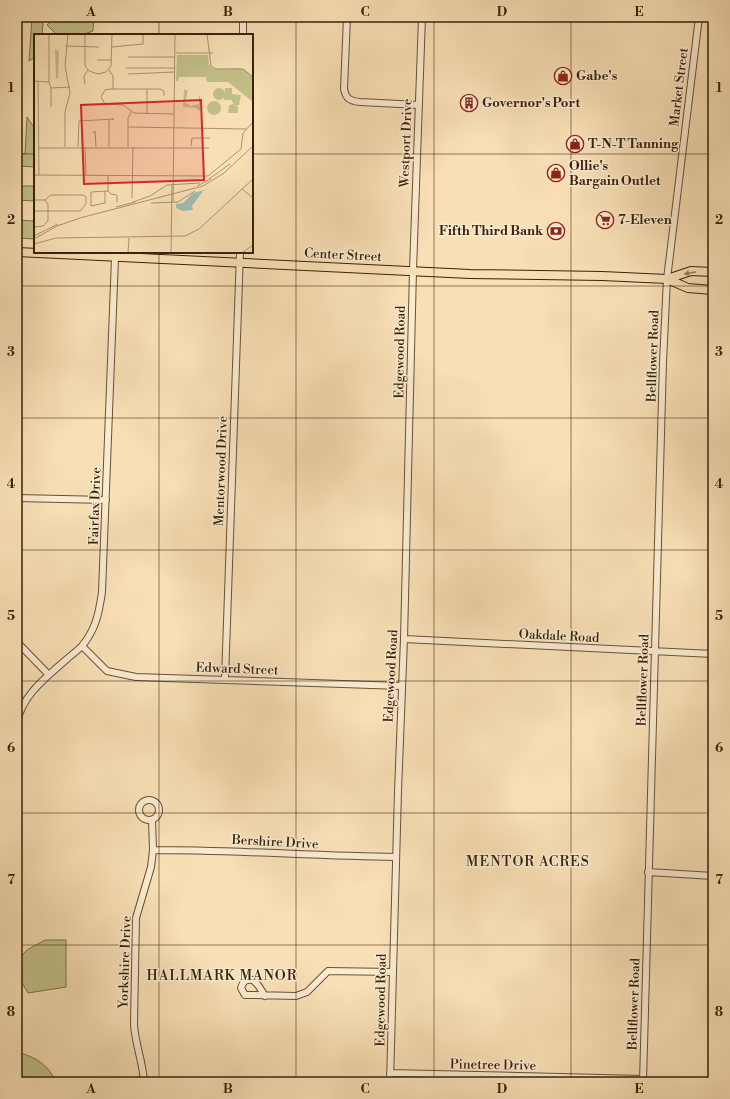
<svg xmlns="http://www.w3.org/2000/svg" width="730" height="1099" font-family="'Libre Bodoni',serif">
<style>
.grass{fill:#c3c089;stroke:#7e7149}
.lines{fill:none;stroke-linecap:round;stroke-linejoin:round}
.minor-casing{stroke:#685134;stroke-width:8}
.major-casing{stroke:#382209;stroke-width:10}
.highway-casing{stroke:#382209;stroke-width:11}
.minor{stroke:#faead0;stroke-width:6}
.major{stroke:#f8dfb6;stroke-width:8}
.highway{stroke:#f8dfb6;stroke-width:9}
.oneway{fill:#988060}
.grid{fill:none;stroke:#382209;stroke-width:1;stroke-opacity:0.55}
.labels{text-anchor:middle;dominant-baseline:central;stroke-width:3;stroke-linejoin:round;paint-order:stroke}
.poi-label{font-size:13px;font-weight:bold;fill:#382209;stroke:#faead0;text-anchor:start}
.street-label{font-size:13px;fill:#382209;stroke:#faead0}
.neighbourhood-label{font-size:14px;letter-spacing:1px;fill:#382209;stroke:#faead0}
.inset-road{fill:none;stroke:#ab9371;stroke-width:1}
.view{fill:#d62828;fill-opacity:0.15;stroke:#d62828;stroke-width:2}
.inset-edge{fill:none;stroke:#382209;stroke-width:2}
.neatline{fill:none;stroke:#382209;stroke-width:1.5}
.grid-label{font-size:13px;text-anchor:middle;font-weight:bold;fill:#382209}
</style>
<rect width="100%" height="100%" fill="#f8dfb6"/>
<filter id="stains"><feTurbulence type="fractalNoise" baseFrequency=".005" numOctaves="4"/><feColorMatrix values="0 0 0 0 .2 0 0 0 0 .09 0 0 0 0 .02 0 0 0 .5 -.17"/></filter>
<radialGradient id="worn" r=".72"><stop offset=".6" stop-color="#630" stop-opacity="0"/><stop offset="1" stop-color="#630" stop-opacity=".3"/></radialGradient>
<path class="grass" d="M19 17H36L43 24 42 35H35V57L29 61 32 18Z
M56 17H94L93 31 81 35H57L47 25Z
M27 117 35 129V167L17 166V153L25 154Z
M17 186H35V201L17 200Z
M17 220 35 221V239L17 238Z
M45 940H66V987L28 993 17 974V961L27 950Z
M17 1052C35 1057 48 1064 56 1082H17Z"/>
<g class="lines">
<defs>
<path id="minor" d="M347 17 344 89C346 99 350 101 360 102L419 105
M243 35V17
M17 498 106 500
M404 639 713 654
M17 642 49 675
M82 646 107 671 136 677 401 686
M225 679 240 252
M17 724C21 695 48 676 68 658 73 654 78 650 82 646 96 629 99 613 102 592L115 258
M139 810a10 10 0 1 1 20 0a10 10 0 1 1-20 0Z
M153 850C234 850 315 856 396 857
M648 872 713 876
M265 996 258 985 253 980C246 979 243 981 241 988L245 995H252L296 996 307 992 328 971 393 972
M390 1073 643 1079
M144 1082C143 1062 135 1044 134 1024L136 918 151 867 153 850 152 820
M390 1082 398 791 404 639 413 270 422 17
M643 1082 663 362 667 279 699 17"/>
<path id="major" d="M17 252 470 274 602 276 667 279 691 271 713 272
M667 279 688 288 713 290"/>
<path id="highway" d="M711 290 713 291"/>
</defs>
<use href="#minor" class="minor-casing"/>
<use href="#major" class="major-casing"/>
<use href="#highway" class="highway-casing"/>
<use href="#minor" class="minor"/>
<use href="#major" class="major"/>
<use href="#highway" class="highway"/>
</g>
<defs><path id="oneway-solid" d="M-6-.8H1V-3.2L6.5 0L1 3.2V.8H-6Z"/></defs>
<use class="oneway" href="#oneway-solid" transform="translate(690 273) rotate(169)"/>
<path class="grid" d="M159 17V35M296 17V1082M434 17V1082M571 17V1082M17 154H35M252 154H713M159 252V1082M17 286H713M17 418H713M17 550H713M17 681H713M17 813H713M17 945H713"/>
<defs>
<symbol id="shop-ring" viewBox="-11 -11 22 22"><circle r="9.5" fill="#faead0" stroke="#8f2418" stroke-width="1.5"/><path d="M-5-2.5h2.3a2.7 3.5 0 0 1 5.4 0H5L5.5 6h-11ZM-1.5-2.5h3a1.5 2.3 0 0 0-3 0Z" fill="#8f2418"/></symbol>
<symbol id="building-ring" viewBox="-11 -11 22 22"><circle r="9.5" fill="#faead0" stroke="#8f2418" stroke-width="1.5"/><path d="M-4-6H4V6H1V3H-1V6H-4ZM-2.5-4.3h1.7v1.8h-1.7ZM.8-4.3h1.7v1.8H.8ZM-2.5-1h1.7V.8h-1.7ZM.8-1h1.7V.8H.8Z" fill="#8f2418"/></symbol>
<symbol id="supermarket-ring" viewBox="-11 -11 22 22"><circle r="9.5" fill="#faead0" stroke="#8f2418" stroke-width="1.5"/><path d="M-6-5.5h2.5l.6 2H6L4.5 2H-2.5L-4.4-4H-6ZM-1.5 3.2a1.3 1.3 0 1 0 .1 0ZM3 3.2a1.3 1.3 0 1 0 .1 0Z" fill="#8f2418"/></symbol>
<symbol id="bank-ring" viewBox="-11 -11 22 22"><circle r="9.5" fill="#faead0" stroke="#8f2418" stroke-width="1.5"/><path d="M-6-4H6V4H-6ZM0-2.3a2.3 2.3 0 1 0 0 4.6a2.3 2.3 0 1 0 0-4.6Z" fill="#8f2418"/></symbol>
</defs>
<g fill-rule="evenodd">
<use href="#shop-ring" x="553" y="66" width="20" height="20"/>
<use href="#building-ring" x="459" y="93" width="20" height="20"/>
<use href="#shop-ring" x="565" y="134" width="20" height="20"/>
<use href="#shop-ring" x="546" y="163" width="20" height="20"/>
<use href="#supermarket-ring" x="595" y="210" width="20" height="20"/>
<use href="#bank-ring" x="546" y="221" width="20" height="20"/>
</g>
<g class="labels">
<g class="poi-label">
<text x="576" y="76">Gabe's</text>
<text x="482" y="103">Governor's Port</text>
<text x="588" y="144">T-N-T Tanning</text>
<text x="569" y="166">Ollie's<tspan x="569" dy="15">Bargain Outlet</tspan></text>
<text x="618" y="220">7-Eleven</text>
<text x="543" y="231" text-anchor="end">Fifth Third Bank</text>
</g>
<g class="street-label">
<text transform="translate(679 87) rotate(-83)">Market Street</text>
<text transform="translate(406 143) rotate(-88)">Westport Drive</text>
<text transform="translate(343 255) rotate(3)">Center Street</text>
<text transform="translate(400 352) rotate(-89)">Edgewood Road</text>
<text transform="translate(653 356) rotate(-88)">Bellflower Road</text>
<text transform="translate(221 471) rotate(-88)">Mentorwood Drive</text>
<text transform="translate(95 506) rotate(-88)">Fairfax Drive</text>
<text transform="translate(559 636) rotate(3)">Oakdale Road</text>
<text transform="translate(237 669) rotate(2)">Edward Street</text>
<text transform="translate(391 676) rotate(-87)">Edgewood Road</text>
<text transform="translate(643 680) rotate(-88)">Bellflower Road</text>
<text transform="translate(275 842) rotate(3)">Bershire Drive</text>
<text transform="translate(125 962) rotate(-88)">Yorkshire Drive</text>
<text transform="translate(381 1000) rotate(-89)">Edgewood Road</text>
<text transform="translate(634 1004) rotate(-88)">Bellflower Road</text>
<text transform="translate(493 1065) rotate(1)">Pinetree Drive</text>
</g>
<g class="neighbourhood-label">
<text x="528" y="862">MENTOR ACRES</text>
<text x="222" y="976">HALLMARK MANOR</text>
</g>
</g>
<g transform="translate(34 34)">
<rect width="219" height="219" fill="#f8dfb6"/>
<path d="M143 21H174L175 31 180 35 206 34 211 36 219 43V68L194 48H173L172 43H145L144 47H142ZM191 54H198V60L207 61 205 71H200L204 72V79H194L195 71 200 70 197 66H190ZM179 60a6 6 0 1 1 12 0a6 6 0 1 1-12 0ZM150 55 154 57 151 69 155 70V72L165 70V62H166V77L162 74 149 73ZM173 74a7 7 0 1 1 14 0a7 7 0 1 1-14 0Z" fill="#c3c089"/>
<path d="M21 15 25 17 24 45 22 44Z" fill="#c3c089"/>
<path d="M175 155 169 157 158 172 159 176 149 177 142 174V170L149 169 159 159Z" fill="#9fbcb4"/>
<path class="inset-road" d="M15 0V48L17 54V73M51 0V32L55 37 64 40 72 38 77 32 78 0M173 0 177 32 182 35H209L219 43M31 12 65 13M78 13 109 10V0M0 14V0M142 19H179M94 23H141M63 26H78M92 34H141M75 36 79 42V55M94 40 140 38M0 47 15 48M4 47 5 141M51 50 50 42 54 36M17 54 36 53M113 55V80M130 62V57L126 55H76L71 56 67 63 71 70 89 71 100 79 140 80M75 86V113M94 93 212 95M59 99 61 97 62 113M157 112 158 104H176M31 113V78L36 59 31 32 34 0M44 113 45 87 80 85 78 86M51 113 52 141M94 113V84L97 78M5 114H175M0 141 174 142 207 115 209 99 219 88M175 145 196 130M163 152 177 145M208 155 219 164M71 157V169L57 172V158L74 157V141M74 157 77 160 83 161V168M98 164 99 113M0 166H11L17 161H49L52 163V170L46 177H0M99 168 116 162 133 151 166 149M139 168 141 0M117 169 144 168 161 157M82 173 101 168M0 193 9 192 14 187V170L11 166M0 202 24 190M0 205 23 192 46 184 169 152 190 139 219 112M0 210 22 204 151 202 165 195 219 145M94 219 95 204M137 219 138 150M208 219 219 211"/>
<path class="view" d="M167 66 170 146 50 150 47 71Z"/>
<rect width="219" height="219" class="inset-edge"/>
</g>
<rect width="730" height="1099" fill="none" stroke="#f8dfb6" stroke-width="44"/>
<rect x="22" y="22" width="686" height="1055" class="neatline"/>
<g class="grid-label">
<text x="91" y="16">A</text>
<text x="228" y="16">B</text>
<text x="365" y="16">C</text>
<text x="502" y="16">D</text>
<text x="639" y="16">E</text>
<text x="11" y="92">1</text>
<text x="719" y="92">1</text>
<text x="11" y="224">2</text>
<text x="719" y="224">2</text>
<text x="11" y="356">3</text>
<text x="719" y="356">3</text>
<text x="11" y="488">4</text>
<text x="719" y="488">4</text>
<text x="11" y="620">5</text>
<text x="719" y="620">5</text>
<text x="11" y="752">6</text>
<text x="719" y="752">6</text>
<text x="11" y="884">7</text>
<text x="719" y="884">7</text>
<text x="11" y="1016">8</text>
<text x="719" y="1016">8</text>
<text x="91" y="1093">A</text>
<text x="228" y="1093">B</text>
<text x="365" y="1093">C</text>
<text x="502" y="1093">D</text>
<text x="639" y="1093">E</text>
</g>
<rect width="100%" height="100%" filter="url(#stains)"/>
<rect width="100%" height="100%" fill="url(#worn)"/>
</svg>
